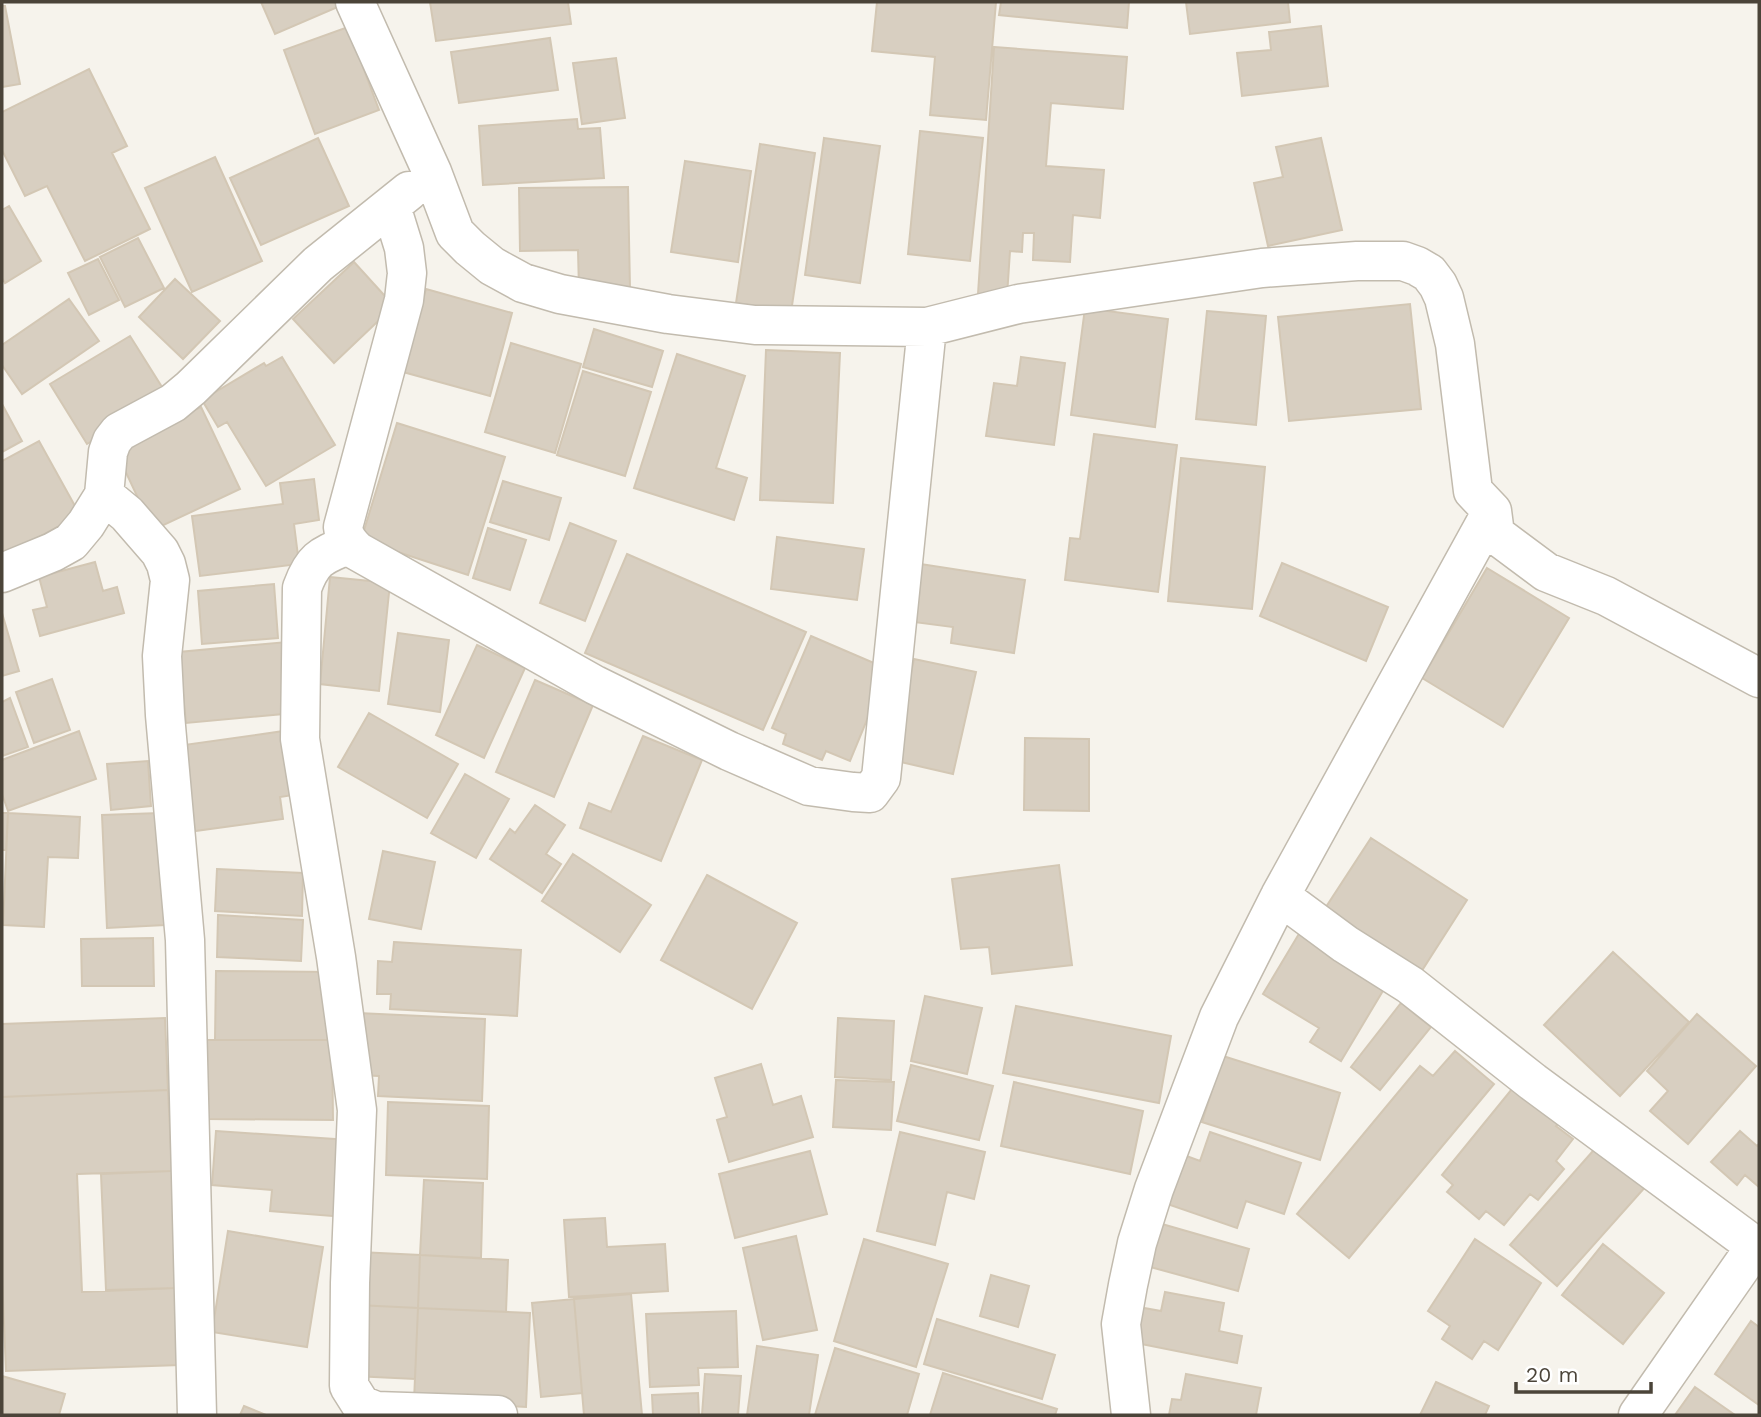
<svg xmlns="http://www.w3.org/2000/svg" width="1761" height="1417" font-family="'Work Sans',sans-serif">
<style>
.building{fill:#d8cfc1;stroke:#d3c7b4;stroke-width:2}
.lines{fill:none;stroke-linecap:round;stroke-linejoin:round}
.minor-casing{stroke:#c2bbae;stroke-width:41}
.minor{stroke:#fff;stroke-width:38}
</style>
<rect width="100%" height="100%" fill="#f6f3ec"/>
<path class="building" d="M261 2H338L340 6 275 34Z
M430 2H568L571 24 436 41Z
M877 2H996L986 120 930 115 935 57 872 51Z
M1001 2H1129L1127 28 999 15Z
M1186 2H1288L1290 22 1190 34Z
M2 6H5L20 84 2 87Z
M1321 26 1328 86 1242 96 1237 53 1271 50 1269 32Z
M348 27 379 110 315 134 284 50Z
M550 38 558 90 459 103 451 52Z
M994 47 1127 57 1123 109 1051 103 1046 166 1104 170 1100 218 1073 215 1070 262 1033 260 1034 233H1023L1022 252 1010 251 1007 296 978 294Z
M616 58 625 118 582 124 573 63Z
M89 69 127 146 112 153 150 229 85 261 47 186 25 196 2 150V112Z
M577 119 578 129 600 128 604 178 483 185 479 126Z
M920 131 983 138 970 261 908 254Z
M318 138 349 206 261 245 230 178Z
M824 138 880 146 860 283 805 275Z
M1321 138 1342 230 1268 246 1254 183 1283 177 1276 147Z
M760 144 815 153 791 312 736 303Z
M215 157 262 261 192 292 145 188Z
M685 161 751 171 738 262 671 252Z
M628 187 630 289 579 290 578 250 520 251 519 188Z
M9 206 41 261 5 283 2 278V210Z
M138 238 164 288 125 307 100 257Z
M98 259 119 300 89 315 68 273Z
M354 262 394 306 334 363 293 319Z
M175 279 220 321 183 359 139 317Z
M426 289 512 313 490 396 403 372Z
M69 299 99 341 22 394 2 365V345Z
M1410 304 1421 409 1289 421 1278 317Z
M1085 308 1168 319 1155 427 1071 415Z
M1207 311 1266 316 1256 425 1196 419Z
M594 329 663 351 652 387 583 367Z
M130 336 167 395 87 444 50 384Z
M511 343 581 364 555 453 485 432Z
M766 350 840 353 833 503 760 500Z
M677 354 745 376 716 468 747 478 734 520 634 488Z
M282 357 335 445 266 486 227 422 218 427 202 400 264 363 266 366Z
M1021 357 1065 363 1054 445 986 436 994 383 1017 386Z
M583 371 651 392 625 476 557 455Z
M2 404 22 441 2 452Z
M201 407 240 489 153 530 114 447Z
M397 423 505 457 468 575 361 540Z
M1094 434 1177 445 1158 592 1065 580 1070 538 1080 539Z
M39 441 80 515 2 557V461Z
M1181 458 1265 467 1252 609 1168 601Z
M314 479 319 520 294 524 299 564 200 576 192 516 283 504 280 483Z
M503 481 561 498 549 540 490 522Z
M570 523 616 541 585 621 540 603Z
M488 528 526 540 510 590 473 578Z
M777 537 864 549 857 600 771 589Z
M627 554 806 632 763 730 585 653Z
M95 562 103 591 117 587 124 613 40 636 33 610 47 607 39 577Z
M914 563 1025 580 1014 653 951 643 953 627 906 621Z
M1282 563 1388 607 1366 661 1260 616Z
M1487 568 1569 618 1503 727 1422 678Z
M330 577 390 583 379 691 320 684Z
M274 584 278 638 202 644 198 591Z
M2 613 19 671 2 676Z
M398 633 449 640 440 712 388 704Z
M811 636 888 669 850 761 826 751 822 760 783 744 786 734 772 728Z
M287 642 294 713 186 723 179 652Z
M477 645 525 668 484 758 436 735Z
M914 659 976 672 953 774 892 760Z
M52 679 70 730 34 743 16 692Z
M535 680 593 705 554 797 496 772Z
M10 698 28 747 2 756V702Z
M369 713 458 764 427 818 338 767Z
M79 731 96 779 8 811 2 794V760Z
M284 731 293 795 280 797 283 819 195 831 184 745Z
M643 736 702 760 661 861 580 828 589 803 611 812Z
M1025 738 1089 739V811L1024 810Z
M148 761 151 806 111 810 107 764Z
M465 774 509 799 476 858 431 833Z
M535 805 565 825 546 854 561 864 542 893 490 859 510 829 515 833Z
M2 813H8L6 850H2Z
M8 813 80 817 78 858 48 857 44 927 3 925Z
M160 813 165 925 107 928 102 815Z
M1371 838 1467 900 1421 972 1324 910Z
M383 851 435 862 421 929 369 919Z
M573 854 651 905 620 952 542 901Z
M1059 865 1072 965 992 974 989 947 961 949 952 879Z
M217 869 303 873 302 916 215 911Z
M707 875 797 923 752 1009 661 960Z
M218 915 303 920 301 961 217 957Z
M1300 932 1387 984 1341 1061 1310 1042 1319 1028 1263 994Z
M153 938 154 986H82L81 939Z
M394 942 521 950 517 1016 390 1009 391 994H377L378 961 392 962Z
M1613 952 1689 1022 1620 1096 1544 1025Z
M216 971 332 972V1040H215Z
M925 996 982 1008 967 1074 911 1061Z
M1401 1003 1431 1027 1380 1090 1351 1067Z
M1016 1006 1171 1036 1159 1103 1003 1073Z
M358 1013 485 1019 482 1101 378 1096 379 1076 356 1075Z
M1697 1014 1756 1066 1688 1144 1650 1111 1668 1091 1647 1071Z
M165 1018 168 1090 2 1097V1024Z
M838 1018 894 1021 891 1080 835 1077Z
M206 1040H332L333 1120 207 1119Z
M1455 1051 1494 1084 1349 1258 1297 1214 1420 1066 1433 1076Z
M1223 1056 1340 1093 1320 1160 1202 1122Z
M761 1064 773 1105 801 1096 813 1137 729 1162 717 1120 727 1117 715 1078Z
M911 1065 993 1086 979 1140 897 1121Z
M836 1080 894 1082 891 1130 833 1127Z
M1014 1082 1143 1111 1130 1174 1001 1146Z
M1512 1089 1529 1103 1535 1095 1563 1118 1556 1126 1573 1139 1556 1161 1564 1169 1538 1200 1530 1194 1504 1225 1486 1211 1479 1219 1447 1192 1453 1185 1442 1175Z
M168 1090 172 1171 77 1174 82 1292 177 1288 180 1365 6 1371 2 1275V1097Z
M388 1102 489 1106 487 1179 386 1175Z
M216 1131 349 1140 345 1217 270 1211 272 1190 212 1185Z
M1740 1131 1757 1146 1759 1144V1187L1745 1175 1737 1185 1711 1162Z
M900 1132 985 1152 974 1199 947 1192 935 1245 877 1231Z
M1210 1132 1301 1163 1284 1214 1246 1201 1237 1228 1167 1204 1184 1155 1200 1161Z
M1600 1143 1647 1185 1557 1286 1510 1245Z
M810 1151 827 1214 735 1238 719 1174Z
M172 1171 177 1288 106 1290 101 1174Z
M424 1180 483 1183 481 1258 420 1255Z
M605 1218 607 1247 665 1244 668 1291 569 1297 564 1220Z
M1155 1222 1249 1249 1238 1291 1143 1265Z
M228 1231 323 1247 307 1347 212 1332Z
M796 1236 817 1330 763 1340 743 1248Z
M864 1239 948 1264 916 1367 834 1341Z
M1475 1239 1541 1283 1498 1350 1484 1341 1472 1359 1442 1339 1450 1326 1428 1311Z
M1603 1244 1664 1293 1623 1344 1562 1295Z
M359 1252 420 1255 418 1308 357 1305Z
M420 1255 508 1260 506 1312 418 1308Z
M991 1275 1029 1286 1018 1327 980 1316Z
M1165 1292 1224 1303 1219 1331 1242 1336 1237 1363 1126 1341 1133 1306 1161 1311Z
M631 1294 642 1415H584L574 1299Z
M574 1299 582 1393 541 1397 532 1303Z
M357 1305 418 1308 415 1379 354 1376Z
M418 1308 530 1313 526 1407 414 1401Z
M736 1311 738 1367 698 1368 699 1385 650 1387 646 1314Z
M937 1319 1055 1355 1042 1399 924 1364Z
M1751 1321 1759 1327V1405L1715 1374Z
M757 1346 818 1355 809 1415H747Z
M835 1348 919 1374 907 1415H815Z
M943 1373 1057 1409 1055 1415H930Z
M705 1374 741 1376 738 1415H702Z
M1186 1374 1261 1388 1256 1415H1169L1172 1399 1181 1400Z
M2 1376 65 1394 59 1415H2Z
M1436 1382 1489 1406 1485 1415H1420Z
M1695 1387 1735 1415H1675Z
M698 1393 699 1415H653L652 1395Z
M244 1406 266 1415H240Z"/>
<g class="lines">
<defs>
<path id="minor" d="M355 2 432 172 455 233 470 248 492 266 523 283 560 294 668 314 755 325 927 327 1018 304 1262 268 1357 261H1403L1417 266 1429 273 1438 285 1444 298 1455 344 1473 491 1492 511 1495 534 1546 572 1606 596 1759 678
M391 206 404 248 407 273 404 300 343 527C344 538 350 544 357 551L595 685 729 751 809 786 853 792 870 793 881 778 927 327
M104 495 127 514 160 552 166 564 170 580 162 656 165 715 185 940 197 1415
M350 544C321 556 313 558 302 588L300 739 336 957 357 1110 350 1283 349 1386 361 1405 376 1411 498 1415
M2 573 53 552 71 542 86 524 104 495 108 452 112 441 119 432 173 403 191 388 318 264 409 191
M1280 896 1345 944 1410 985 1533 1082 1759 1249
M1131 1415 1121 1324 1128 1285 1137 1243 1154 1189 1219 1017 1280 896 1492 511
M1638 1415 1755 1247"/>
</defs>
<use href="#minor" class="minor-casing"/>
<use href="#minor" class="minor"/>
</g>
<rect width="1761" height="1417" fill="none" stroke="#4b4439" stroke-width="7"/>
<path d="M1516 1382v10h135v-10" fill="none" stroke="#4b4439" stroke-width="3.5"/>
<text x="1526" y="1382" font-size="21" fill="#4b4439" stroke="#ffffff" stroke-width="5" paint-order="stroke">20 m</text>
</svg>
